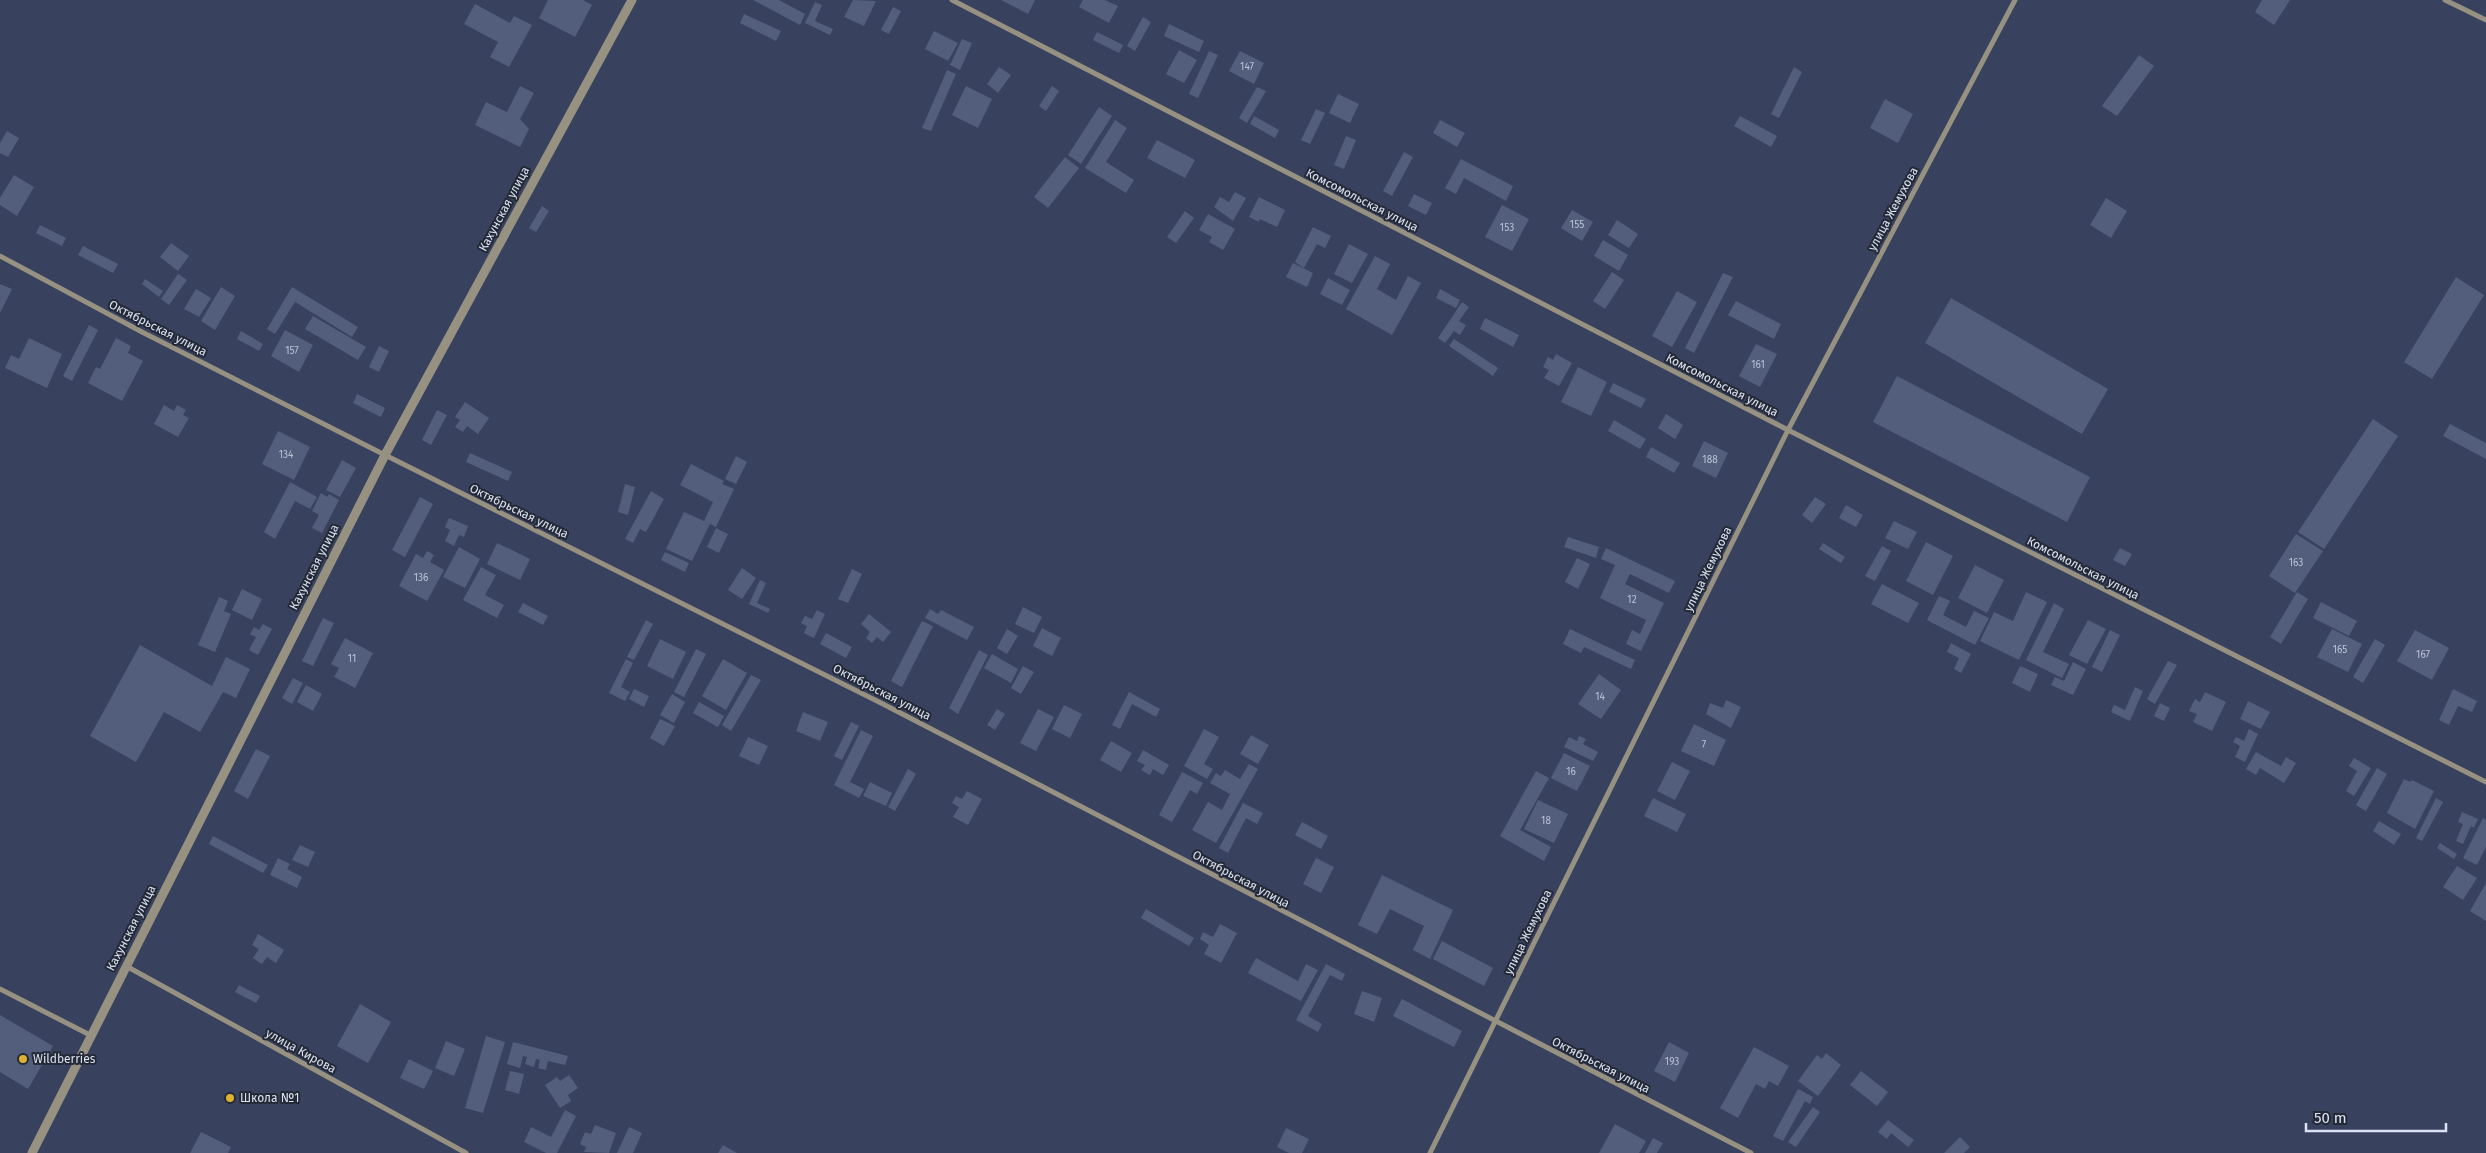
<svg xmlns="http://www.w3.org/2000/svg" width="2486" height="1153" font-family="'Fira Sans',sans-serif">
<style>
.building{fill:#535e7c}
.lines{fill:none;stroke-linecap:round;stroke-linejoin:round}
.minor{stroke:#979182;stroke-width:5}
.tertiary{stroke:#979182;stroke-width:9}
.poi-dot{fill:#ddb233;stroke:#242936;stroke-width:2}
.labels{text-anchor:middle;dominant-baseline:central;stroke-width:4;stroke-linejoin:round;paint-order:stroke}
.number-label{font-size:10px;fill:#b9c1d5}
.street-label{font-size:12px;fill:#dbe2f3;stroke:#242936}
.poi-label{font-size:12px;fill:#dbe2f3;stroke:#242936;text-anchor:start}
</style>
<rect width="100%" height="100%" fill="#38425e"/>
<path class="building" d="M548 0H583L592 5 575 37 539 18Z
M753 0H779L805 14 800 25Z
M853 0 876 1 864 26 844 17Z
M1001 0H1035L1028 14Z
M1083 0H1105L1118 6 1109 23 1079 7Z
M2262 0H2290L2274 25 2255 12Z
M815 2 822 5 815 21 833 29 830 35 805 23Z
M475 4 510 23 514 16 532 25 509 67 490 57 498 42 464 24Z
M893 7 901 11 889 34 881 30Z
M744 14 781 31 776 41 740 23Z
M1143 17 1151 22 1135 51 1127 46Z
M1169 24 1204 41 1199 52 1164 36Z
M934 31 958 43 948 61 925 49Z
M1097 32 1123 45 1119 53 1093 40Z
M962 39 972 43 960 70 950 65Z
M1179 50 1197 60 1184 83 1166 74Z
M1209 51 1218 55 1198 98 1189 94Z
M1240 51 1264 63 1254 84 1229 71Z
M2139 55 2154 66 2117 116 2102 106Z
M999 67 1011 75 998 93 987 84Z
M1794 67 1802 72 1779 118 1771 114Z
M947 70 956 74 931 131 922 128Z
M520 86 534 93 520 119 529 129 520 147 475 125 486 102 507 112Z
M966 86 992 99 978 128 952 115Z
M1052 86 1059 91 1046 111 1039 106Z
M1257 87 1266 91 1247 123 1239 118Z
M1338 94 1359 104 1350 123 1329 113Z
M1885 99 1913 114 1898 143 1870 128Z
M1099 107 1112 116 1081 164 1068 155Z
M1316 109 1325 113 1310 144 1301 140Z
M1254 116 1279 130 1275 138 1250 124Z
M1740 116 1777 136 1771 147 1734 126Z
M1115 120 1127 128 1106 162 1134 180 1126 193 1085 168Z
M1440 120 1465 133 1457 147 1433 133Z
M7 131 19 138 8 157 0 153V143Z
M1346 136 1356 140 1344 169 1334 165Z
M1157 140 1195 160 1185 178 1147 158Z
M1404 152 1413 157 1392 196 1383 191Z
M1065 157 1079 168 1048 208 1034 197Z
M1461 159 1513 186 1506 201 1464 178 1456 194 1445 188Z
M14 175 34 187 17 216 0 205V198Z
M1235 192 1246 198 1233 221 1214 207 1220 197 1229 202Z
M1414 194 1432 203 1426 215 1408 206Z
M1259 197 1285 210 1277 227 1260 219 1259 222 1249 217Z
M2106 198 2127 211 2111 238 2090 225Z
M1502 205 1529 219 1512 251 1485 237Z
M542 206 549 211 536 232 529 228Z
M1572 210 1593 222 1582 241 1561 228Z
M1185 211 1194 218 1176 243 1167 237Z
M1208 214 1235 229 1223 250 1209 242 1212 237 1199 230Z
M1617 220 1638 234 1629 248 1608 235Z
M40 225 66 238 62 246 36 233Z
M1313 227 1331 236 1325 248 1317 244 1304 268 1295 262Z
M1603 240 1628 255 1619 271 1594 256Z
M171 243 189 256 178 271 160 257Z
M1349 244 1368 254 1352 283 1334 274Z
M83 246 118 264 113 273 78 255Z
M1375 256 1390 264 1377 289 1396 300 1408 276 1421 283 1392 335 1346 309Z
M1293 263 1313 273 1307 287 1286 277Z
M1612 272 1624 280 1605 309 1593 301Z
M1723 273 1733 277 1694 353 1685 348Z
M178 274 187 280 169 305 161 299Z
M2456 277 2484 295 2432 379 2404 362Z
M1328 278 1350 290 1342 305 1320 294Z
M145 279 163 291 159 297 142 284Z
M0 284 12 289 0 313Z
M221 287 235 296 215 330 201 321Z
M292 287 358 327 352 337 295 302 275 334 267 329Z
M196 289 211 298 199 317 184 309Z
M1440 289 1460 300 1456 308 1436 298Z
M1677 291 1697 302 1672 347 1652 336Z
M1951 298 2108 389 2082 434 1925 343Z
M1736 301 1781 324 1774 339 1728 315Z
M1462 302 1469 307 1459 321 1466 325 1460 335 1454 331 1445 343 1438 338Z
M313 316 366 347 358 360 305 329Z
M1485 318 1519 335 1513 347 1480 329Z
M89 325 98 330 72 381 63 376Z
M285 330 313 345 299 372 271 356Z
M241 331 263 344 259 351 237 339Z
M29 338 62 354 47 388 5 368 11 355 19 359Z
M116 338 131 346 128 353 143 361 122 401 88 383 96 367 100 369Z
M1454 339 1498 368 1493 376 1449 346Z
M1756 344 1777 354 1760 387 1739 376Z
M379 346 389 351 379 372 369 367Z
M1556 354 1572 363 1559 386 1544 378 1549 370 1543 367 1548 357 1553 360Z
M1578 367 1607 382 1591 416 1561 402Z
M1897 376 2090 477 2067 522 1873 422Z
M1613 383 1646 399 1641 408 1609 392Z
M357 394 385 408 381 417 353 403Z
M465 402 489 418 478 434 467 426 463 432 455 427 460 420 455 417Z
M164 405 174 411 177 405 186 410 183 415 189 418 178 437 154 424Z
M437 410 447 415 431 445 422 440Z
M1666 414 1683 425 1675 439 1658 428Z
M2373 419 2398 436 2324 549 2298 532Z
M1614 420 1646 439 1640 449 1608 431Z
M2450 424 2486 443V459L2443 436Z
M278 431 310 447 294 480 262 464Z
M1704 441 1728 453 1716 478 1692 466Z
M1651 447 1680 463 1674 473 1646 457Z
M470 453 512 472 508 481 466 462Z
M736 456 747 462 736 484 725 479Z
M342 460 356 468 340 497 326 490Z
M691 464 724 481 722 484 734 489 716 527 710 524 692 561 666 549 684 512 704 521 713 502 680 485Z
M290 482 317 497 310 509 295 501 275 539 264 532Z
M625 484 635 487 628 515 618 512Z
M651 491 664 499 646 532 640 529 633 543 625 539Z
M321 493 327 497 329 494 339 500 322 533 312 528 319 515 312 511Z
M420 497 433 504 405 557 392 550Z
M1815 497 1826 504 1812 523 1802 515Z
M1846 505 1863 515 1856 527 1839 518Z
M449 518 468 526 464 537 459 535 454 546 445 541 450 530 445 527Z
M1894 521 1917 532 1908 549 1885 538Z
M716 528 728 534 719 553 707 547Z
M2296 534 2323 551 2295 593 2269 576Z
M1568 537 1599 547 1596 558 1564 547Z
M1926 542 1953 556 1933 595 1906 581Z
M497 543 530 559 520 580 487 564Z
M1823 543 1845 557 1841 563 1819 549Z
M1882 546 1891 551 1875 581 1865 576Z
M459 547 480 559 465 588 443 577Z
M1606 548 1675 581 1669 593 1630 574 1625 584 1664 603 1641 651 1626 644 1632 630 1640 634 1646 620 1600 598 1615 565 1601 559Z
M2120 548 2132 554 2125 566 2113 560Z
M427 551 434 555 430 562 444 570 427 601 399 586 416 554 423 558Z
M665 552 689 563 685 572 661 560Z
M1577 558 1590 564 1578 589 1565 582Z
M1975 565 2004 580 1987 613 1958 598Z
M481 567 496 575 485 595 504 605 497 618 463 600Z
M742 568 756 578 742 599 728 590Z
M852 569 862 574 848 603 838 599Z
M760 580 766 583 757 603 770 609 768 613 749 604Z
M1882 584 1919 603 1908 623 1871 604Z
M242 589 262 599 252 620 232 610Z
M2026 592 2047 602 2019 660 1980 641 1994 612 2013 621Z
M2297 592 2308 599 2281 644 2270 637Z
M1939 596 1950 601 1943 615 1966 627 1974 611 1989 618 1975 645 1927 620Z
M219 597 228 601 224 611 231 614 215 652 198 645Z
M2321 602 2357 621 2349 636 2313 618Z
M523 603 548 616 543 625 518 612Z
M2054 603 2064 609 2043 652 2069 664 2062 678 2026 660Z
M1023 607 1042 617 1034 633 1015 624Z
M930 609 938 614 941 610 974 627 967 640 925 618Z
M817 610 825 614 814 638 804 633 807 626 801 623 805 616 812 619Z
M869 614 891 632 883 642 877 637 872 643 866 638 870 632 861 624Z
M323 618 334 623 313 666 302 661Z
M646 620 653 624 634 660 627 657Z
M2088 620 2106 629 2087 664 2069 655Z
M922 621 933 626 902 687 891 681Z
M263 624 272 629 258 655 249 650 256 637 250 634 254 627 259 630Z
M1042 628 1061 638 1052 656 1033 646Z
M1007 629 1018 636 1007 654 997 648Z
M1570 629 1635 660 1631 669 1584 647 1581 653 1563 644Z
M2332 629 2362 644 2348 672 2317 657Z
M2110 630 2120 635 2102 672 2092 667Z
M2415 630 2449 648 2432 680 2397 661Z
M826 633 852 647 846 658 820 644Z
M345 638 373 653 355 688 334 677 339 668 331 664Z
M660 639 686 652 673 679 647 666Z
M2375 639 2385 645 2363 683 2353 677Z
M1951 643 1971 654 1961 673 1954 669 1959 658 1947 652Z
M140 645 212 686 226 657 250 669 236 698 223 692 200 732 164 712 136 762 90 736Z
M696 649 706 654 684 697 674 692Z
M979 650 988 655 958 714 949 708Z
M992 654 1018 669 1011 683 984 668Z
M626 659 633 663 621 687 630 692 625 701 609 693Z
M723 659 747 673 726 710 702 696Z
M2168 661 2177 665 2155 704 2147 699Z
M2073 662 2086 669 2073 695 2051 685 2055 677 2064 681Z
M1023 666 1034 672 1021 694 1011 688Z
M2020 666 2038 674 2030 692 2012 683Z
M1599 674 1621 690 1601 719 1578 704Z
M751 675 761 680 731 731 722 725Z
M293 678 303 683 292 704 282 698Z
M306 685 322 694 313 711 297 702Z
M2135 687 2143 691 2130 721 2111 712 2114 705 2125 710Z
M634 689 649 696 644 707 629 699Z
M2453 689 2477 701 2472 712 2458 706 2449 725 2439 720Z
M1129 692 1160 709 1156 717 1132 704 1120 729 1112 725Z
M2205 692 2226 702 2212 731 2193 722 2197 714 2189 711 2195 699 2200 702Z
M672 694 685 702 674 723 660 715Z
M1726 700 1741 707 1731 728 1706 714 1710 703 1723 708Z
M2248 701 2270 712 2261 729 2240 719Z
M699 702 724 716 718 727 693 713Z
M2160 703 2170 708 2164 721 2154 716Z
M1064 705 1082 714 1070 738 1052 729Z
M997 709 1005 714 995 730 987 725Z
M1038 709 1054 717 1036 751 1020 743Z
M803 712 828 722 820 741 796 731Z
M660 719 675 726 664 746 650 738Z
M851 722 859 726 842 760 834 756Z
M1694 724 1726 740 1714 766 1681 751Z
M1204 729 1219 737 1204 764 1213 769 1207 779 1184 766Z
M2249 729 2258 734 2245 762 2235 757 2240 746 2233 742 2236 737 2244 741Z
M861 730 873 736 850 782 864 789 859 798 834 785Z
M1251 735 1269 745 1258 764 1240 754Z
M1579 736 1586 739 1583 744 1598 752 1593 761 1564 747 1569 737 1577 741Z
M748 737 768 746 759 765 739 756Z
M1111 741 1132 753 1121 772 1100 760Z
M256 749 270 756 248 799 234 791Z
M1143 750 1169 765 1163 775 1153 769 1150 775 1141 770 1145 765 1137 761Z
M2256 752 2281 766 2286 757 2296 763 2284 783 2260 768 2256 775 2246 769Z
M1564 753 1590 766 1577 791 1551 778Z
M2354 758 2371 768 2354 796 2346 791 2357 771 2349 766Z
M1672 762 1690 771 1675 800 1657 791Z
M1249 764 1258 769 1216 843 1192 830 1208 802 1222 810 1230 794 1210 783 1216 773 1221 776 1225 770 1240 779Z
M2377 768 2387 774 2366 811 2356 805Z
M908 769 916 774 895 811 888 807Z
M1536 771 1549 778 1520 830 1551 847 1544 861 1500 836Z
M1182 772 1203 783 1197 794 1190 790 1172 822 1159 815Z
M2404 779 2410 782 2412 780 2434 791 2415 829 2387 813Z
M870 782 892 793 886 806 863 796Z
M967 791 982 799 968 825 953 817 959 807 952 803 956 796 962 799Z
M1653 798 1686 814 1677 832 1644 816Z
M2436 798 2443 802 2422 841 2416 838Z
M1538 800 1568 814 1554 843 1524 829Z
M1243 803 1263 813 1257 824 1246 818 1228 853 1219 848Z
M2462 812 2478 819 2474 828 2471 826 2463 844 2456 841 2463 824 2458 822Z
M2483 818 2486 820V847L2477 865 2463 858Z
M2379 821 2401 834 2394 845 2373 831Z
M1302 822 1328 836 1321 849 1295 835Z
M213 836 268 865 263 873 209 844Z
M2440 843 2457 854 2454 859 2437 848Z
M300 845 315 852 308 867 292 860Z
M278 858 290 864 287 869 302 877 297 888 270 875Z
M1316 858 1334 867 1321 893 1303 884Z
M2457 866 2477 878 2463 900 2443 887Z
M1382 875 1453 910 1430 959 1413 950 1424 926 1390 909 1377 934 1358 925Z
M2486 883V921L2470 911Z
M1146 909 1194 938 1189 946 1141 918Z
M1220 924 1237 933 1221 963 1204 954 1209 945 1200 939 1203 932 1213 937Z
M258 934 284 950 276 963 267 957 262 964 253 958 259 949 252 945Z
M1442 941 1493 968 1484 986 1433 959Z
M1256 958 1298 981 1306 964 1318 970 1301 1001 1248 973Z
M1326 964 1345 974 1342 981 1330 975 1308 1016 1322 1024 1318 1032 1296 1020Z
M239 985 260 996 256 1003 235 992Z
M1362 991 1382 998 1374 1022 1354 1014Z
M1402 999 1462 1031 1454 1047 1393 1016Z
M360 1004 391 1022 368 1063 337 1046Z
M0 1015 53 1046 28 1089 0 1072Z
M486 1036 505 1042 483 1113 465 1108Z
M446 1041 465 1049 454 1076 435 1068Z
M513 1042 568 1056 565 1065 548 1061 546 1070 538 1068 540 1060 536 1059 534 1067 525 1064 527 1057 523 1056 520 1068 507 1064Z
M1669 1042 1689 1053 1675 1082 1654 1071Z
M1754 1047 1789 1066 1778 1086 1769 1081 1765 1089 1756 1084 1738 1118 1720 1108Z
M1826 1053 1841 1065 1818 1096 1798 1081 1817 1055 1822 1059Z
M409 1059 433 1071 424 1089 400 1078Z
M510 1071 524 1074 519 1094 505 1090Z
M1861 1071 1888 1092 1877 1106 1850 1085Z
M569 1075 578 1088 568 1095 571 1101 560 1108 545 1085 557 1077 560 1081Z
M1798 1089 1813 1097 1810 1104 1805 1101 1783 1141 1773 1136Z
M1813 1107 1820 1112 1796 1147 1788 1142Z
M565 1110 576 1116 557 1153H546L524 1142 531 1127 551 1137Z
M1888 1120 1914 1140 1908 1147 1891 1133 1887 1139 1878 1132Z
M1615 1124 1646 1141 1639 1153H1599Z
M595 1125 616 1133 609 1153 584 1152 586 1147 580 1144 585 1132 591 1134Z
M629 1127 642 1133 633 1153H617Z
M1286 1128 1309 1139 1302 1153H1289L1277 1147Z
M201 1132 231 1147 228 1153H190Z
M1960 1137 1970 1147 1964 1153H1944Z
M1653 1138 1663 1143 1657 1153H1645Z
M723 1145 737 1153H718Z"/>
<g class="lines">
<path class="minor" d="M952 0 1788 430 2486 782
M2445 0 2486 20
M0 256 142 332 385 455 881 703 1751 1153
M126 966 466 1153
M0 989 90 1035
M1430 1153 1788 430 2015 0"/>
<path class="tertiary" d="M32 1153 385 455 632 0"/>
</g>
<g class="poi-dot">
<circle cx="23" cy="1059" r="5"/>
<circle cx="230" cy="1098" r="5"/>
</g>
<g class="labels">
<g class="number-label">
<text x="1247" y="67">147</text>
<text x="1577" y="225">155</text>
<text x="1507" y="228">153</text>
<text x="292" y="351">157</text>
<text x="1758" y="365">161</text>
<text x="286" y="455">134</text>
<text x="1710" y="460">188</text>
<text x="2296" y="563">163</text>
<text x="421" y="578">136</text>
<text x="1632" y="600">12</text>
<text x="2340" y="650">165</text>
<text x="2423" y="655">167</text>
<text x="352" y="659">11</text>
<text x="1600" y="697">14</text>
<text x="1704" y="745">7</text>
<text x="1571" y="772">16</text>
<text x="1546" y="821">18</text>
<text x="1672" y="1062">193</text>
</g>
<g class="street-label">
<text transform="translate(1362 200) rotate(27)">Комсомольская улица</text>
<text transform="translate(504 209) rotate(-62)">Кахунская улица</text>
<text transform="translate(1893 209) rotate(-62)">улица Жемухова</text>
<text transform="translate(158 328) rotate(27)">Октябрьская улица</text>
<text transform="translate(1722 385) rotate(27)">Комсомольская улица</text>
<text transform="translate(519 511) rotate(26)">Октябрьская улица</text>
<text transform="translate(314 567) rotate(-63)">Кахунская улица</text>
<text transform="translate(2083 568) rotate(27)">Комсомольская улица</text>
<text transform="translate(1708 569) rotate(-64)">улица Жемухова</text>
<text transform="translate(882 692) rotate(27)">Октябрьская улица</text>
<text transform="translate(1241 879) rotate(28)">Октябрьская улица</text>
<text transform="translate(131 928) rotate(-63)">Кахунская улица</text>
<text transform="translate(1528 932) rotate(-64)">улица Жемухова</text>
<text transform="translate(301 1051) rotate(29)">улица Кирова</text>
<text transform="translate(1601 1065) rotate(27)">Октябрьская улица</text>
</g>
<g class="poi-label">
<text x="33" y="1059">Wildberries</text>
<text x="240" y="1098">Школа №1</text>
</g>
</g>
<path d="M2306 1123v8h140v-8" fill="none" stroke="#dbe2f3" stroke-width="2.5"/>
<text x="2314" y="1123" font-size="15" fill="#dbe2f3" stroke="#242936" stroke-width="4" paint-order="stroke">50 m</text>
</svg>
